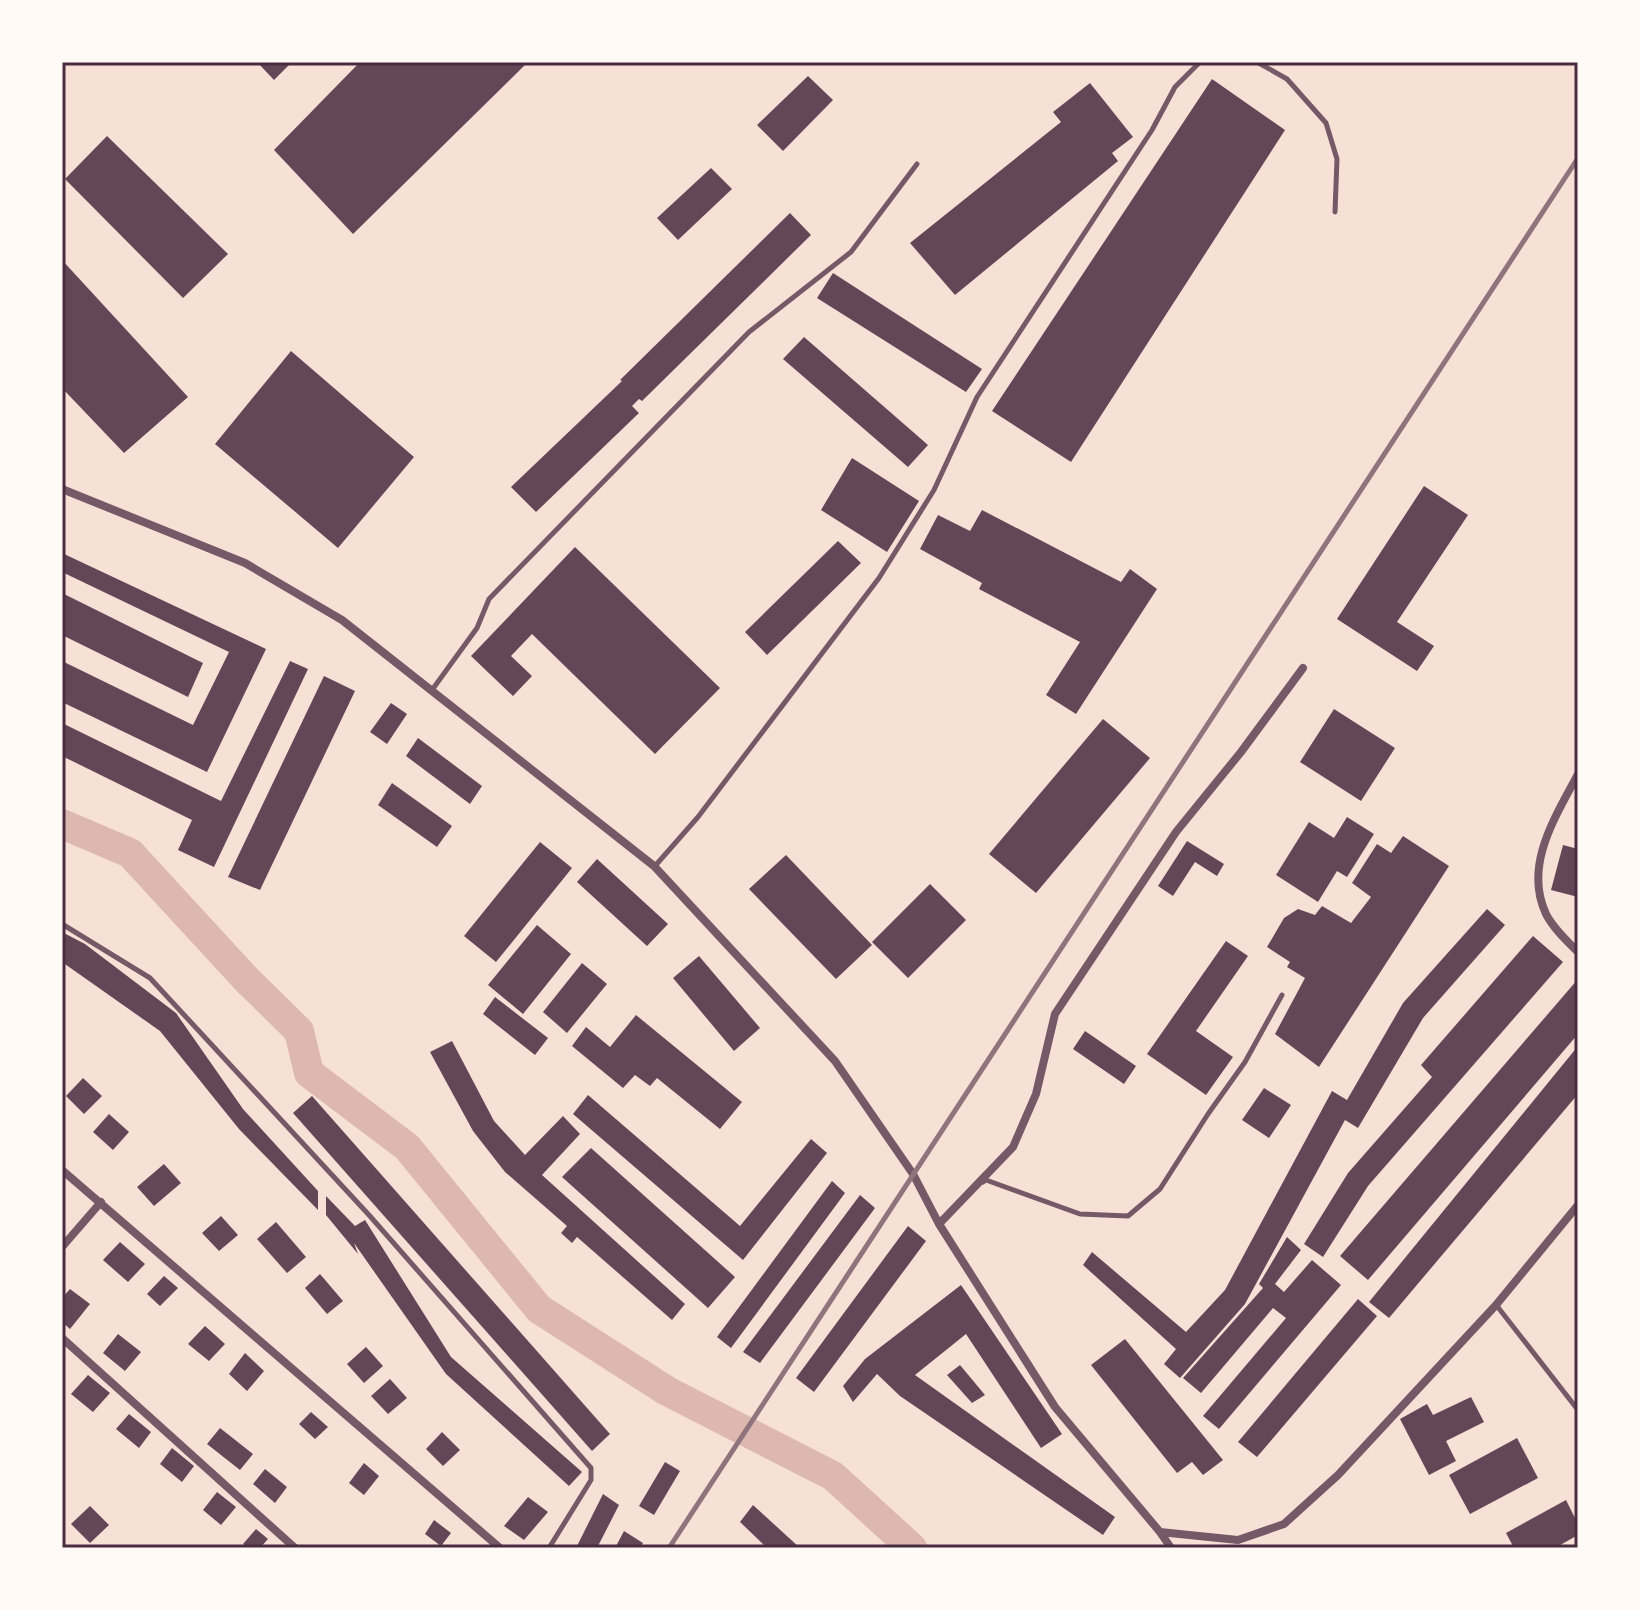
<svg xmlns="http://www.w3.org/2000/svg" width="1640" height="1610" font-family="'Golos Text',sans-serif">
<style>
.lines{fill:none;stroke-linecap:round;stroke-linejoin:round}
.river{stroke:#dcb8b0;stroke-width:30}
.building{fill:#644757}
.service{stroke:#755966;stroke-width:5}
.minor{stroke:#755966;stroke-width:8}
.rail{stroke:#8f747c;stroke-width:5}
.neatline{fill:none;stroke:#4a2c40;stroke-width:3}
</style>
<rect width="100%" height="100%" fill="#f7e1d7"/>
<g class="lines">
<path class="river" d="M62 824 130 853 247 980 299 1031 309 1073 407 1147 539 1309 667 1391 833 1476 912 1548"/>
</g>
<path class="building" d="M257 62H292L274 80Z
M360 62H528L353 234 274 150Z
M808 76 833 100 783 151 757 125Z
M1212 79 1285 130 1071 462 992 411Z
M1090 83 1133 137 1112 153 1118 161 955 295 910 243 1061 122 1053 112Z
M107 136 228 254 183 298 65 179Z
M711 168 732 189 678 240 657 218Z
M790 213 811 235 642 401 639 399 632 406 639 413 536 512 511 487 622 381 620 380Z
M62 260 188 397 124 453 62 388Z
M833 273 982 369 966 392 817 298Z
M804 337 928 445 908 467 783 359Z
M291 351 414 457 338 548 215 444Z
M852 458 919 501 887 552 821 510Z
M1424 486 1468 515 1397 622 1434 646 1417 671 1337 619Z
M982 510 1121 582 1130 569 1157 589 1076 714 1046 695 1080 642 979 589 982 583 920 549 938 515 970 531Z
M838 541 861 563 767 655 745 632Z
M575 547 720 688 655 754 532 634 511 656 532 676 513 696 471 656Z
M62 553 266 649 207 772 62 702V661L193 725 229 652 62 572Z
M62 593 203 663 188 697 62 635Z
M290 661 308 669 214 867 178 850 192 820 62 756V723L221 801Z
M324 676 355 691 260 890 228 877Z
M391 703 407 714 387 744 370 732Z
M1334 709 1395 748 1361 801 1300 762Z
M1103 719 1150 758 1036 893 989 854Z
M418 738 482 786 470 804 406 756Z
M392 783 452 826 437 847 378 805Z
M1347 817 1374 834 1347 877 1337 871 1318 902 1276 875 1309 822 1334 838Z
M1403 836 1449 866 1319 1067 1275 1034 1305 978 1287 967 1290 962 1267 947 1284 918 1298 909 1315 915 1322 906 1351 923 1371 897 1352 883 1377 844 1391 853Z
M1187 841 1224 864 1217 876 1195 862 1173 896 1158 886Z
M540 842 572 868 496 962 464 936Z
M1563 845 1578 849V897L1551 890Z
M786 855 872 945 836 979 749 889Z
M597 859 668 924 647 946 577 882Z
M930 884 966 920 908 978 872 942Z
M1487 909 1505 925 1423 1018 1358 1128 1345 1120 1245 1304 1180 1378 1164 1364 1176 1349 1083 1265 1092 1252 1186 1332 1225 1290 1332 1091 1347 1100 1403 1003Z
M537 925 571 954 523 1014 488 985Z
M62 932 85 944 176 1013 243 1109 318 1191V1210L239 1129 160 1031 62 962Z
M1533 936 1563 962 1368 1186 1323 1257 1304 1244 1348 1173 1432 1077 1421 1065Z
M1226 941 1248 956 1196 1031 1233 1057 1206 1095 1147 1054Z
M699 956 760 1028 734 1051 673 978Z
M582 963 607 984 567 1033 543 1012Z
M1578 979V1034L1368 1280 1340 1256Z
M495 997 548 1038 535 1055 483 1014Z
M636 1015 742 1102 720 1129 657 1078 650 1086 635 1075 623 1088 572 1046 586 1027 610 1047Z
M1085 1031 1136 1066 1124 1084 1073 1049Z
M452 1041 494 1121 525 1155 563 1116 580 1134 542 1175 685 1304 672 1320 577 1237 572 1243 561 1233 567 1226 505 1172 473 1131 430 1052Z
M1578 1046V1094L1389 1318 1369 1302Z
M83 1078 102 1096 84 1114 66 1096Z
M1264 1088 1291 1105 1269 1138 1242 1120Z
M588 1095 740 1226 811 1139 827 1153 743 1260 573 1114Z
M312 1096 610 1434 592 1451 293 1113Z
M109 1114 129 1132 113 1150 93 1132Z
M591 1148 735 1277 708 1308 562 1177Z
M164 1164 181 1183 154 1206 137 1187Z
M832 1181 845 1193 731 1348 717 1337Z
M860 1195 875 1208 760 1363 743 1352Z
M326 1196 355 1226 365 1220 451 1357 582 1472 569 1486 446 1374 354 1243 358 1254 326 1215Z
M221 1216 238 1235 219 1251 202 1233Z
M276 1222 306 1257 287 1273 257 1239Z
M908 1226 926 1241 814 1392 796 1378Z
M1287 1237 1301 1250 1275 1284 1284 1292 1312 1260 1341 1285 1219 1429 1203 1416 1286 1318 1273 1308 1201 1393 1183 1378 1263 1288 1259 1284Z
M120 1242 145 1264 128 1282 103 1260Z
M320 1274 343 1301 327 1314 305 1288Z
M164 1276 178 1288 160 1306 147 1294Z
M961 1285 1062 1434 1041 1448 966 1334 915 1375 1115 1517 1103 1535 900 1396 877 1374 853 1402 843 1386 865 1359Z
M70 1289 90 1304 70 1329 62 1322V1298Z
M1358 1299 1377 1316 1257 1457 1238 1442Z
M205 1326 225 1344 209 1361 188 1344Z
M118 1334 141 1352 125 1371 103 1353Z
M1125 1339 1223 1460 1203 1475 1192 1462 1177 1473 1091 1365Z
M366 1347 383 1366 364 1383 347 1364Z
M245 1353 264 1371 247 1391 229 1374Z
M960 1365 985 1395 972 1403 947 1375Z
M88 1375 110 1393 93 1412 71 1394Z
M390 1379 407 1398 388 1414 371 1396Z
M1471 1397 1484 1422 1446 1441 1456 1461 1429 1475 1400 1419 1427 1404 1433 1415Z
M311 1412 328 1427 315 1439 299 1424Z
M129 1414 151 1432 139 1448 116 1429Z
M220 1428 253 1454 240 1470 207 1444Z
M442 1432 460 1450 443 1466 426 1449Z
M1517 1438 1538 1478 1470 1514 1449 1475Z
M172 1448 194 1466 182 1482 160 1464Z
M665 1462 680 1471 654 1515 639 1506Z
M364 1463 379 1476 364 1495 349 1483Z
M265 1469 287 1487 275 1503 253 1484Z
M217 1492 236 1507 221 1525 203 1510Z
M603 1494 619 1505 597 1548H576Z
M528 1497 548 1512 524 1540 504 1526Z
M1566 1500 1578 1524V1535L1555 1548H1514L1506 1533Z
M753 1505 800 1548H767L740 1522Z
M90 1506 109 1525 90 1543 71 1524Z
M434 1520 451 1533 441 1546 425 1534Z
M256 1529 268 1539 260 1548H248L243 1544Z
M624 1531 643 1543 640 1548H615Z"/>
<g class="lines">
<path class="service" d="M1257 62 1287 79 1326 123 1337 159 1335 212
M432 690 477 628 489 599 749 332 851 252 917 164
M655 866 698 817 879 578 934 490 977 397 1152 130 1175 87 1200 62
M62 924 150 978 369 1215 591 1468V1480L549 1548
M983 1182 986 1180 1080 1214 1128 1216 1160 1189 1208 1114 1245 1062 1282 995
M1497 1306 1578 1410"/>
<path class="minor" d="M62 489 245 563 342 620 654 866 835 1061 913 1174 939 1224 1055 1407 1160 1532 1171 1548
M1578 774C1556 816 1523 865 1546 914 1553 928 1567 941 1578 952
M62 1170 500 1548
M939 1224 1013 1147 1036 1094 1055 1014 1176 832 1241 752 1303 668
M62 1247 101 1202
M62 1338 295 1548
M1160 1532 1238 1540 1284 1524 1338 1475 1496 1305 1578 1205"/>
<path class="rail" d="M669 1548 1578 158"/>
</g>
<rect width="1640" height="1610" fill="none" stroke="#fffaf5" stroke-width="128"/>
<rect x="64" y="64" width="1512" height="1482" class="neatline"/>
</svg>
